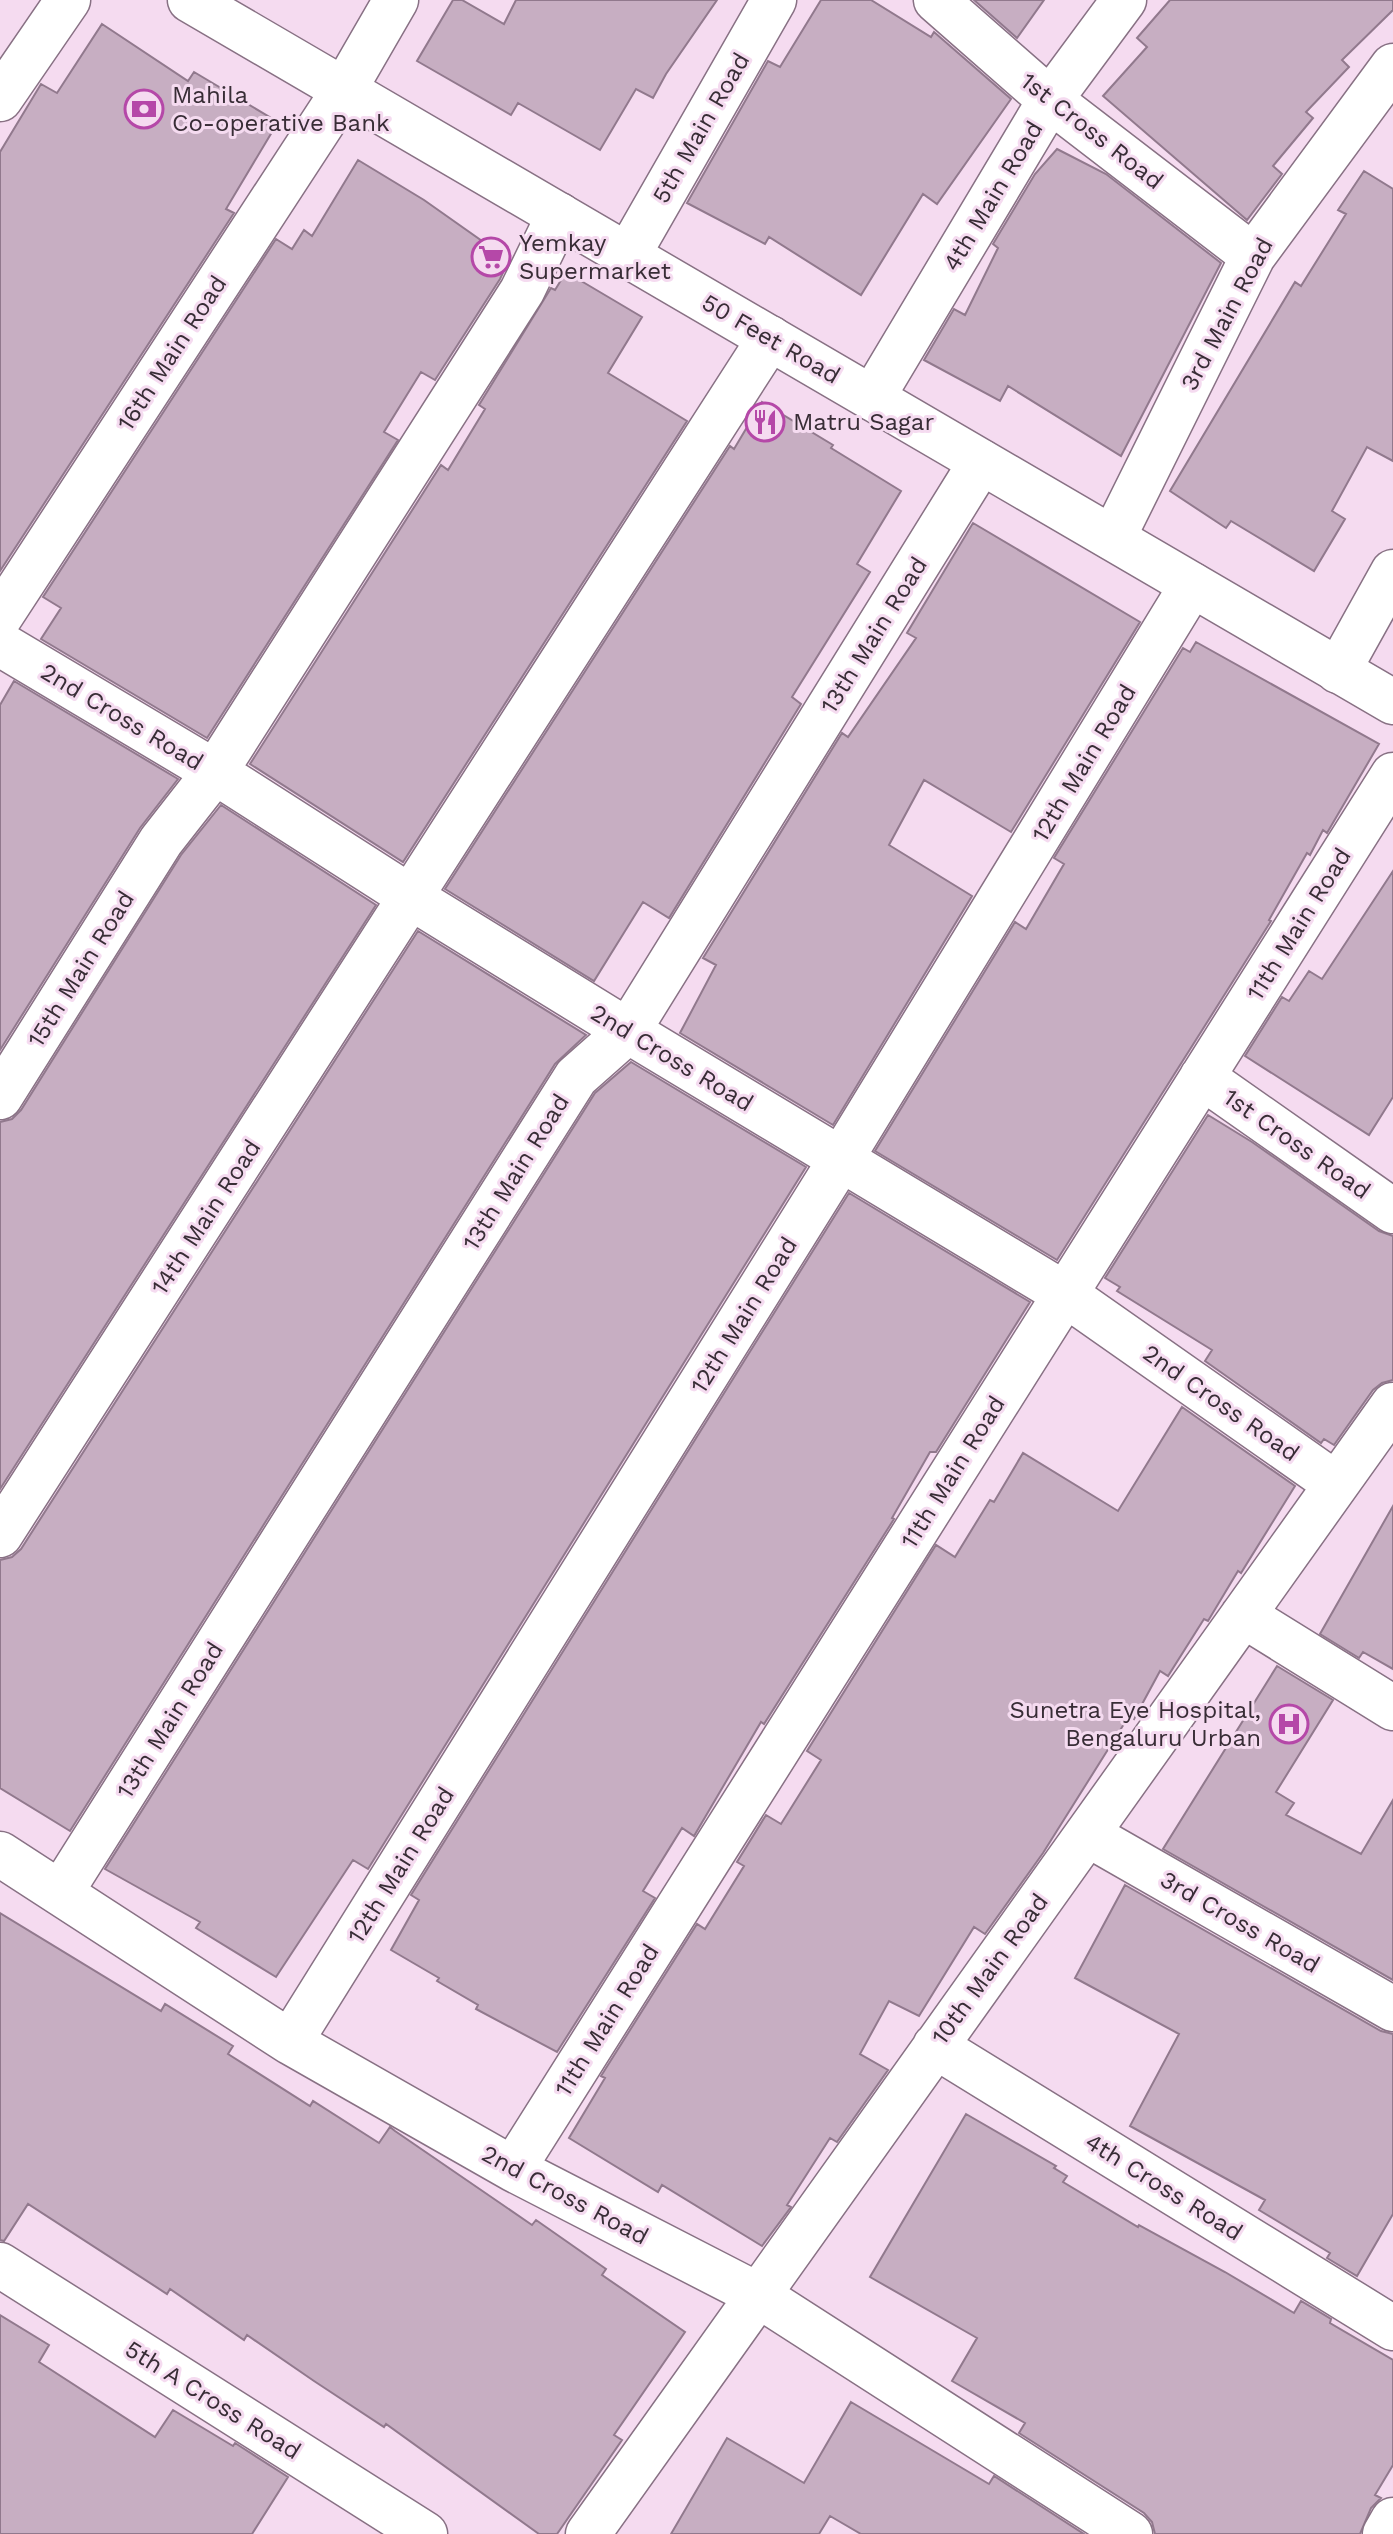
<svg xmlns="http://www.w3.org/2000/svg" width="1393" height="2534" font-family="'Work Sans',sans-serif">
<style>
.building{fill:#c7aec2;stroke:#91798d;stroke-width:2}
.lines{fill:none;stroke-linecap:round;stroke-linejoin:round}
.minor-casing{stroke:#887184;stroke-width:47}
.major-casing{stroke:#887184;stroke-width:47}
.minor{stroke:#fff;stroke-width:44}
.major{stroke:#fff;stroke-width:44}
.labels{text-anchor:middle;dominant-baseline:central;stroke-width:6;stroke-linejoin:round;paint-order:stroke}
.poi-label{font-size:24px;fill:#382d36;stroke:#f5dbf0;text-anchor:start}
.street-label{font-size:24px;fill:#382d36;stroke:#f5dbf0}
</style>
<rect width="100%" height="100%" fill="#f5dbf0"/>
<path class="building" d="M453 0H462L504 24 516 0H717L666 74 653 98 636 89 600 150 518 103 511 115 417 61Z
M821 0H871L931 37 934 32 1011 99 937 204 923 194 861 295 769 237 765 244 687 203 768 61 780 67Z
M974 0H1044L1017 38Z
M1170 0H1393V10L1342 60 1349 67 1306 112 1313 118 1273 166 1282 174 1247 220 1103 96 1147 47 1137 38Z
M102 24 188 81 194 72 278 122 226 209 234 213 0 571V152L41 84 57 93Z
M1057 149 1106 174 1221 263 1121 456 1008 386 1000 401 924 360 954 309 965 315 998 248 993 244 1035 174Z
M358 160 424 200 509 260 500 279 435 380 421 372 384 432 398 440 207 738 41 639 61 608 43 597 276 239 292 249 304 230 312 236Z
M1364 171 1393 189V461L1367 447 1332 511 1345 519 1314 571 1231 521 1226 528 1170 491 1295 282 1301 286 1346 214 1338 210Z
M566 272 642 317 608 373 687 421 403 862 250 764 441 465 448 470 485 409 479 405 551 288 555 290Z
M762 402 833 445 831 448 901 491 857 564 870 572 792 697 801 704 669 918 643 902 594 981 445 889 730 446 734 449Z
M973 523 1140 622 1011 832 924 780 889 845 972 896 833 1125 680 1033 716 965 703 958 842 733 848 737 916 638 907 633Z
M1196 642 1379 744 1327 833 1323 830 1310 855 1307 853 1269 920 1271 921 1057 1260 875 1151 1015 922 1026 929 1064 864 1054 858 1183 648 1190 652Z
M14 681 178 779 140 828 0 1050V705Z
M221 805 376 905 0 1489V1122L12 1119 21 1110 181 855Z
M1393 871V1097L1369 1135 1245 1056 1282 997 1289 1001 1309 971 1322 979Z
M418 931 586 1035 555 1064 70 1831 0 1788V1560L12 1557 21 1549Z
M631 1062 806 1167 368 1869 353 1860 276 1977 196 1928 200 1922 105 1869 595 1093Z
M1208 1115 1252 1142 1379 1231 1393 1236V1380L1382 1383 1373 1390 1334 1445 1324 1439 1321 1443 1205 1361 1212 1350 1117 1291 1120 1287 1105 1278Z
M849 1193 1030 1302 936 1452H930L892 1518 894 1519 764 1724 761 1722 694 1836 682 1828 643 1891 655 1898 557 2052 476 2009 478 2005 437 1981 439 1978 391 1950 419 1900 411 1895Z
M1182 1407 1295 1486 1241 1573 1238 1571 1208 1621 1204 1619 1168 1676 1160 1671 1134 1719 1129 1716 1043 1853 985 1934 974 1927 919 2016 889 2001 860 2054 888 2070 837 2142 830 2138 787 2205 791 2207 762 2246 662 2185 658 2192 569 2138 605 2078 601 2076 697 1924 705 1929 744 1866 737 1862 766 1815 781 1824 821 1760 807 1751 936 1545 955 1557 990 1500 994 1502 1023 1453 1118 1511Z
M1393 1506V1669L1363 1652 1359 1658 1320 1634Z
M1277 1666 1333 1700 1276 1792 1294 1803 1286 1815 1361 1854 1393 1800V1980L1163 1849Z
M1125 1885 1381 2031 1393 2034V2214L1357 2276 1327 2258 1330 2253 1259 2210 1265 2200 1130 2126 1179 2034 1075 1978Z
M0 1913 161 2011 165 2004 233 2046 228 2054 310 2106 313 2101 379 2143 390 2127 395 2131 532 2225 536 2220 606 2269 602 2275 685 2332 614 2435 622 2440 557 2534H539L386 2424 384 2427 314 2381 247 2335 244 2340 170 2289 167 2294 28 2204 4 2241 0 2240Z
M966 2114 1056 2166 1054 2168 1067 2176 1063 2182 1138 2227 1139 2225 1225 2272 1294 2313 1301 2301 1331 2319 1330 2323 1393 2360V2465L1375 2495 1381 2498 1371 2508 1360 2534H1155L1152 2522 1144 2513 1019 2433 1025 2423 952 2381 977 2338 870 2277Z
M0 2315 49 2345 39 2362 155 2437 173 2410 233 2446 235 2443 288 2477 252 2534H0Z
M851 2402 989 2484 994 2476 1084 2534H861L830 2516 819 2534H671L727 2438 804 2483Z"/>
<g class="lines">
<defs>
<path id="minor" d="M936 0 1050 100 1253 256
M0 99 68 0
M628 255 774 0
M872 398 1050 100 1124 0
M1113 538 1253 256 1393 66
M0 617 344 90 396 0
M0 644 215 772 412 898 628 1031 1065 1294 1336 1484
M1338 671 1393 572
M1202 1077 1393 1211
M0 1097 161 841 215 772 522 291 559 215
M0 1535 770 338
M1243 1615 1393 1708
M1087 1834 1393 2009
M0 1854 290 2042 513 2169 758 2295 1130 2534
M61 1892 576 1077 628 1031 981 462
M290 2042 841 1159 1192 585
M935 2046 1393 2328
M513 2169 1393 775
M0 2265 425 2534
M588 2534 1393 1405
M1385 2534 1393 2520"/>
<path id="major" d="M190 0 1393 702"/>
</defs>
<use href="#minor" class="minor-casing"/>
<use href="#major" class="major-casing"/>
<use href="#minor" class="minor"/>
<use href="#major" class="major"/>
</g>
<defs>
<symbol id="bank-ring" viewBox="-11 -11 22 22"><circle r="9.5" fill="#f5dbf0" stroke="#b548a8" stroke-width="1.5"/><path d="M-6-4H6V4H-6ZM0-2.3a2.3 2.3 0 1 0 0 4.6a2.3 2.3 0 1 0 0-4.6Z" fill="#b548a8"/></symbol>
<symbol id="supermarket-ring" viewBox="-11 -11 22 22"><circle r="9.5" fill="#f5dbf0" stroke="#b548a8" stroke-width="1.5"/><path d="M-6-5.5h2.5l.6 2H6L4.5 2H-2.5L-4.4-4H-6ZM-1.5 3.2a1.3 1.3 0 1 0 .1 0ZM3 3.2a1.3 1.3 0 1 0 .1 0Z" fill="#b548a8"/></symbol>
<symbol id="restaurant-ring" viewBox="-11 -11 22 22"><circle r="9.5" fill="#f5dbf0" stroke="#b548a8" stroke-width="1.5"/><path d="M-5-6h1v4h1v-4h1v4h1v-4h1v5L-1.5 .5V6h-2V.5L-5-1ZM5-6V6H3V1.5H1.5Q1.5-4 5-6Z" fill="#b548a8"/></symbol>
<symbol id="hospital-ring" viewBox="-11 -11 22 22"><circle r="9.5" fill="#f5dbf0" stroke="#b548a8" stroke-width="1.5"/><path d="M-5-5h3v3.5h4V-5h3V5h-3V1.5h-4V5h-3Z" fill="#b548a8"/></symbol>
</defs>
<g fill-rule="evenodd">
<use href="#bank-ring" x="122" y="87" width="44" height="44"/>
<use href="#supermarket-ring" x="469" y="235" width="44" height="44"/>
<use href="#restaurant-ring" x="743" y="400" width="44" height="44"/>
<use href="#hospital-ring" x="1267" y="1702" width="44" height="44"/>
</g>
<g class="labels">
<g class="poi-label">
<text x="172" y="95">Mahila<tspan x="172" dy="28">Co-operative Bank</tspan></text>
<text x="519" y="243">Yemkay<tspan x="519" dy="28">Supermarket</tspan></text>
<text x="793" y="422">Matru Sagar</text>
<text x="1261" y="1710" text-anchor="end">Sunetra Eye Hospital,<tspan x="1261" dy="28">Bengaluru Urban</tspan></text>
</g>
<g class="street-label">
<text transform="translate(701 128) rotate(-60)">5th Main Road</text>
<text transform="translate(1092 131) rotate(38)">1st Cross Road</text>
<text transform="translate(993 196) rotate(-59)">4th Main Road</text>
<text transform="translate(1227 314) rotate(-62)">3rd Main Road</text>
<text transform="translate(771 339) rotate(30)">50 Feet Road</text>
<text transform="translate(172 353) rotate(-57)">16th Main Road</text>
<text transform="translate(874 635) rotate(-58)">13th Main Road</text>
<text transform="translate(122 717) rotate(31)">2nd Cross Road</text>
<text transform="translate(1084 763) rotate(-59)">12th Main Road</text>
<text transform="translate(1299 924) rotate(-58)">11th Main Road</text>
<text transform="translate(81 969) rotate(-58)">15th Main Road</text>
<text transform="translate(672 1058) rotate(31)">2nd Cross Road</text>
<text transform="translate(1297 1144) rotate(35)">1st Cross Road</text>
<text transform="translate(516 1172) rotate(-58)">13th Main Road</text>
<text transform="translate(206 1217) rotate(-57)">14th Main Road</text>
<text transform="translate(744 1315) rotate(-58)">12th Main Road</text>
<text transform="translate(1221 1403) rotate(35)">2nd Cross Road</text>
<text transform="translate(953 1472) rotate(-58)">11th Main Road</text>
<text transform="translate(170 1720) rotate(-58)">13th Main Road</text>
<text transform="translate(401 1865) rotate(-58)">12th Main Road</text>
<text transform="translate(1240 1922) rotate(30)">3rd Cross Road</text>
<text transform="translate(990 1969) rotate(-54)">10th Main Road</text>
<text transform="translate(607 2020) rotate(-58)">11th Main Road</text>
<text transform="translate(1164 2187) rotate(32)">4th Cross Road</text>
<text transform="translate(565 2195) rotate(28)">2nd Cross Road</text>
<text transform="translate(213 2400) rotate(32)">5th A Cross Road</text>
</g>
</g>
</svg>
